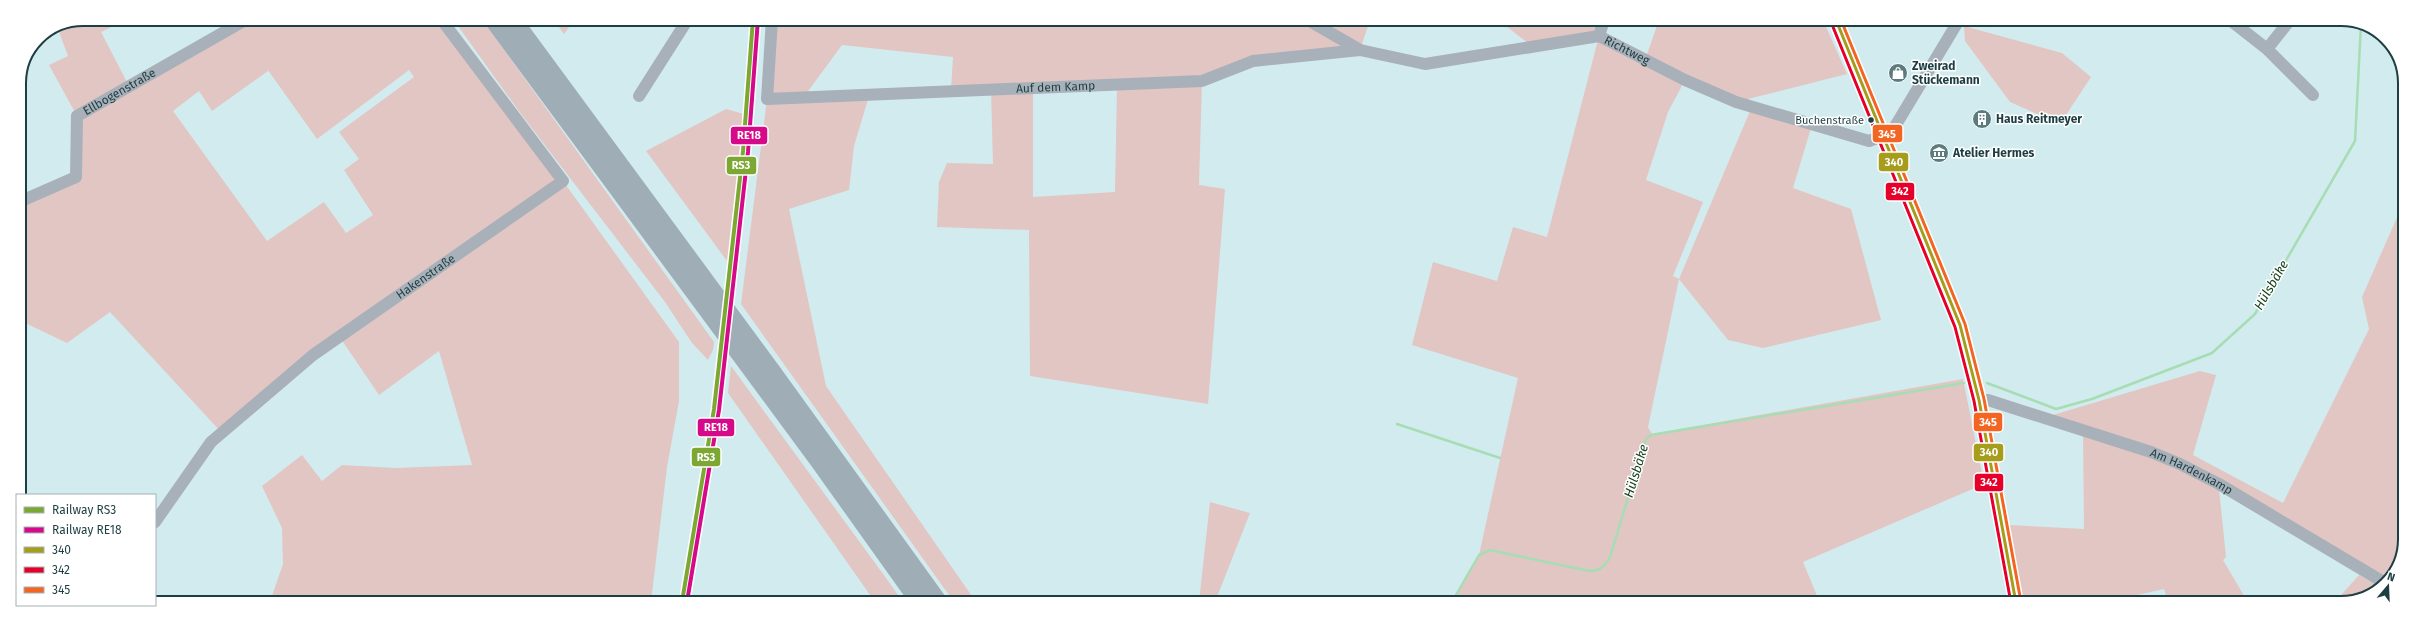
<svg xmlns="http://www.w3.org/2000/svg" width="2424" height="622" font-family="'Fira Sans',sans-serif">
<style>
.green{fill:#e2c6c3;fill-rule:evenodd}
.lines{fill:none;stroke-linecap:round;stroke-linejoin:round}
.stream{stroke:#a7ddb4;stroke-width:2.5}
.minor{stroke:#a8b0b9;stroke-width:12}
.highway{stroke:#9fadb7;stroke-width:17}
.bus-1-casing{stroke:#fff;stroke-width:6}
.bus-2-casing{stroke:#fff;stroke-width:6}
.bus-3-casing{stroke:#fff;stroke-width:6}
.bus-1{stroke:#a59d1b;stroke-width:3}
.bus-2{stroke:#e4002b;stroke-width:3}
.bus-3{stroke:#f26522;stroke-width:3}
.rail-1-casing{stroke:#fff;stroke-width:7}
.rail-2-casing{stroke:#fff;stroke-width:7}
.rail-1{stroke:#7ca733;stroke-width:4}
.rail-2{stroke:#d7098b;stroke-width:4}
.bus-dot{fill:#1d3e42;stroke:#fff;stroke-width:1.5}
.labels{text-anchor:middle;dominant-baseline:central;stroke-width:3;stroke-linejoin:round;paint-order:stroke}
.bus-label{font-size:11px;fill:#1d3e42;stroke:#fff;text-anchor:end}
.street-label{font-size:12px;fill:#1d3e42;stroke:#fff}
.poi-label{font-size:12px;font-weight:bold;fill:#1d3e42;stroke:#fff;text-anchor:start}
.water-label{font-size:13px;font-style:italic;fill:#16441d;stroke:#fff}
.rim{fill:none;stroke:#1d3e42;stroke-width:2}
.line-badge{stroke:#fff;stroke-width:1.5}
.badge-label{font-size:11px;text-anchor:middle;font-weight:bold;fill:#fff}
</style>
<rect width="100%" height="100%" fill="#d2ebee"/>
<path class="green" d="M83 19H128L101 32 129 86 249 19H442L563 181 679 342V401L667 467 651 602H270L283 564 282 528 262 486 302 455 322 481 342 465 396 468 472 465 439 351 379 395 339 336 222 433 110 312 67 343 19 320V202L76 177 77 116 49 65 68 56 58 29ZM265 66 317 139 409 70 414 77 339 132 359 159 344 170 373 215 346 233 324 202 267 241 173 111 199 91 212 111 268 71Z
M453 19H482L714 342 713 350 708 360 692 343 665 302 521 114Z
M553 19H575L564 34Z
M770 19 1370 20 1360 50 1253 61 1202 82 1199 185 1225 189 1208 404 1030 376 1029 230 937 227 939 182 947 163 993 164 991 90 1033 88V197L1115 192 1117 88 1194 82H1116L951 90 953 57 842 45 803 98 869 96 854 146 849 190 789 209 826 386 976 602H954L741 304 767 99Z
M1498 20H1604L1599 36 1645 60 1659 20H1823L1847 74 1736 102 1685 80 1668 112 1646 180 1703 202 1673 276 1679 279 1750 111 1811 128 1793 188 1851 209 1881 320 1763 348 1728 340 1679 279 1648 427 1652 434 1963 379 1984 484 1803 562 1820 603 1452 602 1479 555 1518 378 1412 345 1433 262 1497 281 1513 227 1547 237 1599 36 1533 47Z
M1964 26 2062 53 2091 77 2060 124 2010 102 1965 41Z
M726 109 747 115 730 265 646 151Z
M2399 213 2405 216 2404 552 2388 579 2219 489 2226 557 2223 560 2246 599 2249 596 2254 603H2168L2164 589 2101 603H2023L2009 525 2084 529 2083 431 2053 415 2200 371 2216 375 2193 455 2283 503 2369 329 2362 297Z
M731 366 886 578 903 602H875L728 393Z
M1210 502 1250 513 1215 602H1199Z
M2359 575 2377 585C2368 596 2348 603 2334 603Z"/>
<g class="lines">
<path class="stream" d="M1987 383 2056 409 2092 399 2212 353 2255 314 2355 141 2361 24
M1397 424 1500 458
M1452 602 1479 555 1490 550 1589 571C1600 571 1605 566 1610 557L1646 439 1651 435 1964 383"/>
<g class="minor">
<path id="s1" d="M772 19 767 99 1202 81 1253 61 1360 50 1425 64 1599 36 1685 80 1736 102 1869 141 1891 133 1959 20"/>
<path d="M1308 20 1360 50"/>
<path d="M1836 20 1960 325 1979 400 2016 603"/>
<path d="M2230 20 2267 49 2290 20"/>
<path d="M1599 36 1604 20"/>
<path d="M2267 49 2313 95"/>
<path d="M639 96 688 19"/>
<path id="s2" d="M19 202 76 177 77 116 247 19"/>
<path id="s3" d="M1979 400H1988L2151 452 2180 464 2219 484 2385 583"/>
<path id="s4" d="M155 522 211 442 313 355 563 181 441 19"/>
</g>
<path class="highway" d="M492 19 819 462 919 602
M513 19 773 372 939 602"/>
<defs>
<path id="bus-1" d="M1836 20 1960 325 1979 400 2016 603"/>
<path id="bus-2" d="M1831 22 1955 327 1974 401 2011 603"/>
<path id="bus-3" d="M1841 20 1965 324 1984 399 2021 602"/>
</defs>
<use href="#bus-1" class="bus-1-casing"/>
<use href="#bus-2" class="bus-2-casing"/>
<use href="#bus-3" class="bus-3-casing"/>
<use href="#bus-1" class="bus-1"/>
<use href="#bus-2" class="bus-2"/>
<use href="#bus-3" class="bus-3"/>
<defs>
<path id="rail-1" d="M682 602 714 409 743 151 753 19"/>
<path id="rail-2" d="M687 602 719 410 748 152 758 19"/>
</defs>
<use href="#rail-1" class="rail-1-casing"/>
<use href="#rail-2" class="rail-2-casing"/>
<use href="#rail-1" class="rail-1"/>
<use href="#rail-2" class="rail-2"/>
</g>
<defs>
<symbol id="shop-disc" viewBox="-11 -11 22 22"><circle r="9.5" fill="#5c7b7e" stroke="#fff"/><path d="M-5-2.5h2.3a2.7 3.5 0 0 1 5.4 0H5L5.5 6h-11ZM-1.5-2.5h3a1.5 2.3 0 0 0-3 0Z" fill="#fff"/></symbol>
<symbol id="building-disc" viewBox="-11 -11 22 22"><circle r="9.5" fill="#5c7b7e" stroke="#fff"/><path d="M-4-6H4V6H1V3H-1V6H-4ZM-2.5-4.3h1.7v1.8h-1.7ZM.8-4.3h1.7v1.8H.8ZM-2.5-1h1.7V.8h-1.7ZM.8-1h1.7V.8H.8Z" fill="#fff"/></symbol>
<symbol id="museum-disc" viewBox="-11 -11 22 22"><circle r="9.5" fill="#5c7b7e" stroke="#fff"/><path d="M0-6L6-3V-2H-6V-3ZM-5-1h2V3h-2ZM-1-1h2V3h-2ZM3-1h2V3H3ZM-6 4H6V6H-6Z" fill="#fff"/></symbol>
</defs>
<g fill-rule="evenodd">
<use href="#shop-disc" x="1887" y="62" width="22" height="22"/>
<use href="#building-disc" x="1971" y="108" width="22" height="22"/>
<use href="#museum-disc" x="1928" y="142" width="22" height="22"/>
</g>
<circle class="bus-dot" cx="1871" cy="120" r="3.5"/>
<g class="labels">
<g class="bus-label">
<text x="1864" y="120">Buchenstraße</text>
</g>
<g class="street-label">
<text stroke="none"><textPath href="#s1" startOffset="952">Richtweg</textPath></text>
<text stroke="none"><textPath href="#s1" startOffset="369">Auf dem Kamp</textPath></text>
<text stroke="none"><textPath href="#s2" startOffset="172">Ellbogenstraße</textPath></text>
<text stroke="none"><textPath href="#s4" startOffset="369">Hakenstraße</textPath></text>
<text stroke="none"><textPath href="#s3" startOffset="225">Am Hardenkamp</textPath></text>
</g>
<g class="poi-label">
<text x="1912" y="66">Zweirad<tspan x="1912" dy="14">Stückemann</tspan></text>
<text x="1996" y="119">Haus Reitmeyer</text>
<text x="1953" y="153">Atelier Hermes</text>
</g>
<g class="water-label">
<text transform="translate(2271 285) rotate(-60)">Hülsbäke</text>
<text transform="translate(1636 471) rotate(-73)">Hülsbäke</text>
</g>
</g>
<path d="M0 0H2424V622H0ZM83 26H2341A57 57 0 0 1 2398 83V539A57 57 0 0 1 2341 596H83A57 57 0 0 1 26 539V83A57 57 0 0 1 83 26Z" fill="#fff" fill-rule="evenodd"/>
<path class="rim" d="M83 26H2341A57 57 0 0 1 2398 83V539A57 57 0 0 1 2341 596H83A57 57 0 0 1 26 539V83A57 57 0 0 1 83 26Z"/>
<g class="line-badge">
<rect x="1872" y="124" width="31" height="19" rx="4" fill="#f26522"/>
<rect x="730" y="126" width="38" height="19" rx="4" fill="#d7098b"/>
<rect x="1878" y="152" width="31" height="20" rx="4" fill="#a59d1b"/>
<rect x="726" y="156" width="31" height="19" rx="4" fill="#7ca733"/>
<rect x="1885" y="182" width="30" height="19" rx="4" fill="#e4002b"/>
<rect x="1973" y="412" width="30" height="20" rx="4" fill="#f26522"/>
<rect x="697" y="418" width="38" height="19" rx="4" fill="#d7098b"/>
<rect x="1973" y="443" width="31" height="19" rx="4" fill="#a59d1b"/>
<rect x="691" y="447" width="30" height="20" rx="4" fill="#7ca733"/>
<rect x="1974" y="473" width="30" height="19" rx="4" fill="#e4002b"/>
</g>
<g class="badge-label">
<text x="1887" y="138">345</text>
<text x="749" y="139">RE18</text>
<text x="1894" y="166">340</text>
<text x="741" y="169">RS3</text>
<text x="1900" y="195">342</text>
<text x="1988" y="426">345</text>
<text x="716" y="431">RE18</text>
<text x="1989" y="456">340</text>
<text x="706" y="461">RS3</text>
<text x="1989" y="486">342</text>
</g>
<rect x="16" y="494" width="140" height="112" fill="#ffffff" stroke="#a5b2b3"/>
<rect x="24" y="507" width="20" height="6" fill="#7ca733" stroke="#a5b2b3"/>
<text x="52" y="514" font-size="12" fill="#1d3e42">Railway RS3</text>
<rect x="24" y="527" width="20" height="6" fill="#d7098b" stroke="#a5b2b3"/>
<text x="52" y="534" font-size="12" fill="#1d3e42">Railway RE18</text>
<rect x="24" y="547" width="20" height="6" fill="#a59d1b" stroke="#a5b2b3"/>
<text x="52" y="554" font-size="12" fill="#1d3e42">340</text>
<rect x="24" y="567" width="20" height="6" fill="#e4002b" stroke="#a5b2b3"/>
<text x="52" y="574" font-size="12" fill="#1d3e42">342</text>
<rect x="24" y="587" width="20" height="6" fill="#f26522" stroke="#a5b2b3"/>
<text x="52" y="594" font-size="12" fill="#1d3e42">345</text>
<g transform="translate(2388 586) rotate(19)" stroke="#ffffff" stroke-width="3" paint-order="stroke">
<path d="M0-3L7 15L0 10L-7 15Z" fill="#1d3e42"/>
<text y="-6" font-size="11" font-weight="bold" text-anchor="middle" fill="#1d3e42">N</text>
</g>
</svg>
